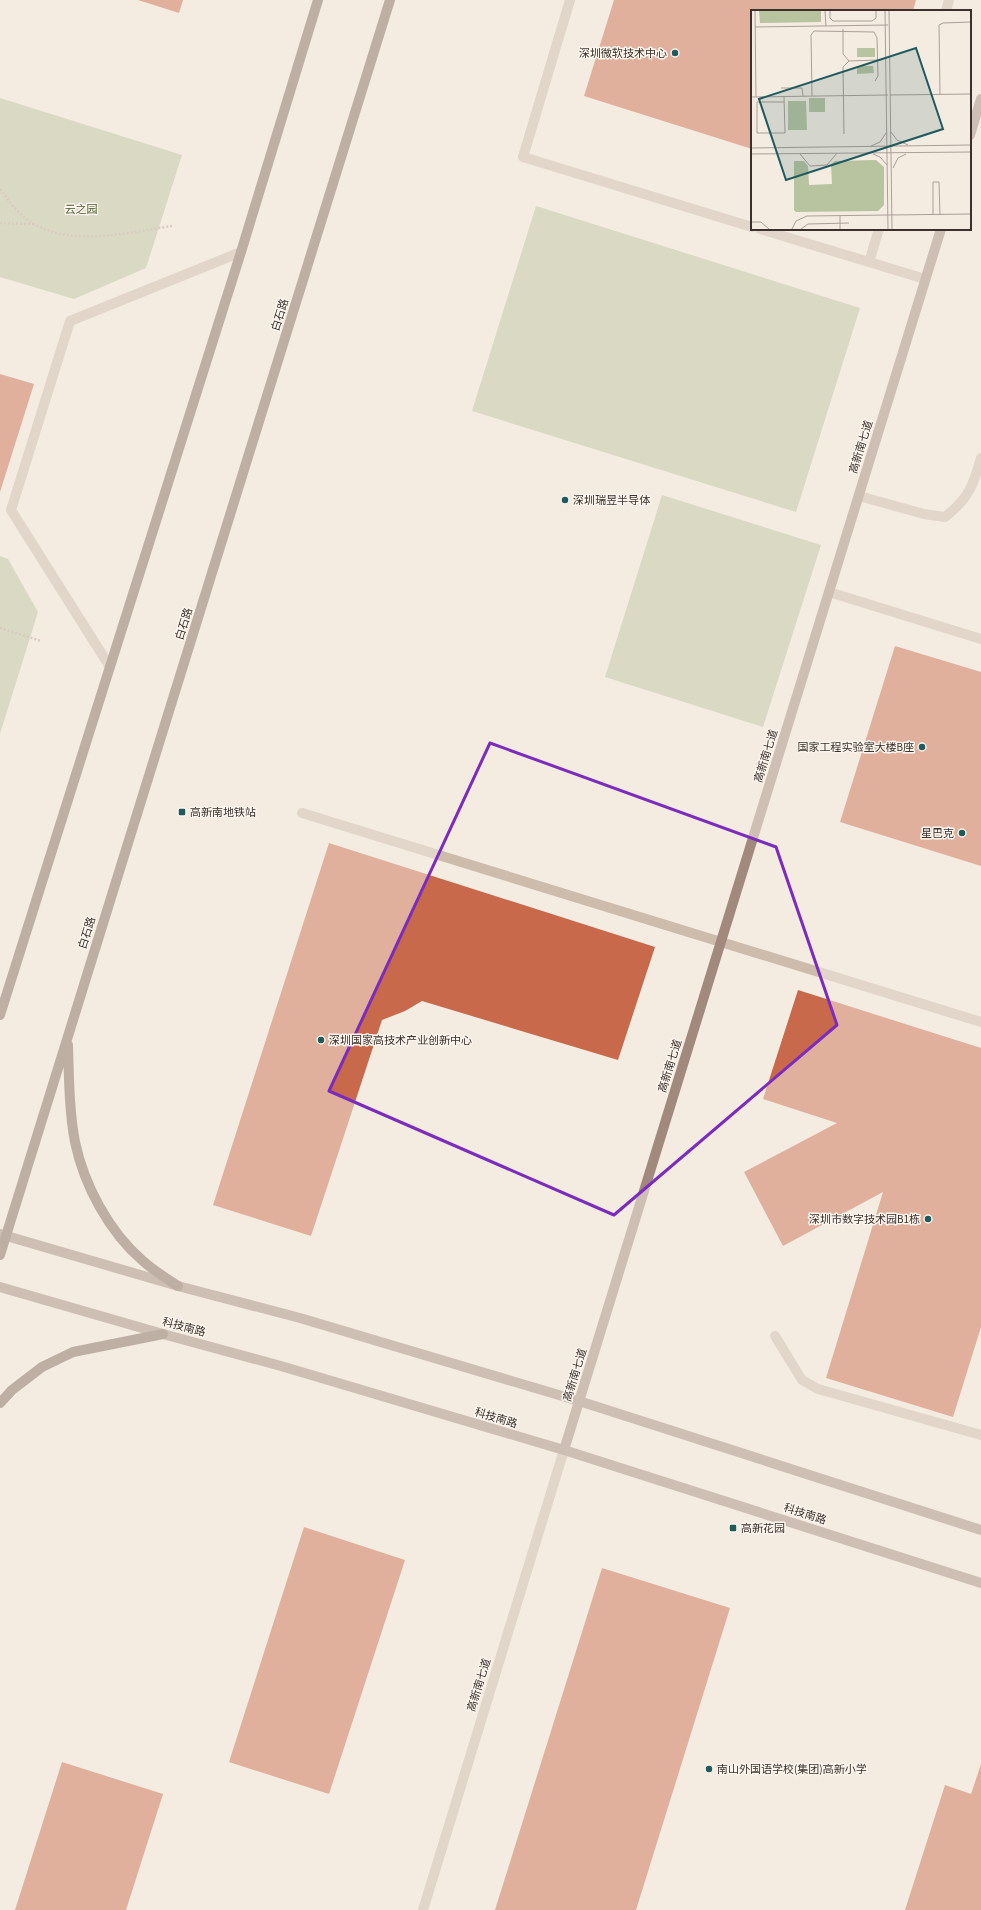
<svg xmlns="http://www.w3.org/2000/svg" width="981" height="1910" font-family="'Source Sans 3','Noto Sans SC',sans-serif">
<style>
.green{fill:#b8c4a0}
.building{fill:#c8694b}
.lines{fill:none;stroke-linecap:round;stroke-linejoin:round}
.path{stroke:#b9a596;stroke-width:2.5;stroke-dasharray:2 2;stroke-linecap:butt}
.service{stroke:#cdbbac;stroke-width:10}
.minor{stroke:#cdbbac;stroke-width:10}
.secondary{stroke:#a18a7d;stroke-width:10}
.primary{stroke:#7d675c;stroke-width:10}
.marked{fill:none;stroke:#7b2cbf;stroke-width:3;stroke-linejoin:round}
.poi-dot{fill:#1f5a5e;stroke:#fbf5ee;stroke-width:1.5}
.labels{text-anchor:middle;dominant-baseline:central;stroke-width:3;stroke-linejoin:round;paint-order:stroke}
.poi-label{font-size:11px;fill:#3b302b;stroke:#fbf5ee;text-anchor:start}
.park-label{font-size:11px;fill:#4a5a2e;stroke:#fbf5ee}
.street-label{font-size:11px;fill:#3b302b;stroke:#fbf5ee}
.inset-road{fill:none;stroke:#aaa098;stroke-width:1}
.view{fill:#1f5a5e;fill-opacity:0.15;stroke:#1f5a5e;stroke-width:2}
.inset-edge{fill:none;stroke:#3b302b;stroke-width:2}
</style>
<rect width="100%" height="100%" fill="#f4ebe1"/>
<path class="green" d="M0 98 182 155 146 268 74 299 0 277Z
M536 206 860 308 796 512 472 411Z
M662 495 821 545 763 727 605 677Z
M0 556 8 559 38 612 0 734Z"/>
<path class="building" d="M138 0H183L179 13Z
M614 0H916L913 11H752V149L584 96Z
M0 374 34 384 0 492Z
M895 646 981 672V866L840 822Z
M329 843 655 947 618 1060 422 1001 405 1011 382 1020 311 1236 213 1205Z
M798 990 981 1048V1327L953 1417 826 1378 883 1192 783 1246 744 1172 837 1123 763 1099Z
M304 1527 405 1560 329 1794 229 1762Z
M602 1568 730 1608 636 1910H495Z
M62 1762 163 1794 126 1910H15Z
M981 1764V1910H905L945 1785 971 1794Z"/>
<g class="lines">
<path class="path" d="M0 189C10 202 19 216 34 224 74 247 129 232 172 226
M0 223 33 224
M0 628 41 641"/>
<path class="service" d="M570 0 523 157 752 227
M946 11 949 0
M760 229 925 279
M869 262 879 229
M859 496 924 514 945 517C969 498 973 486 981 458
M829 592 981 639
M110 667 11 510 70 321 241 252
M775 1336 802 1380 818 1389 981 1435"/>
<path class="minor" d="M302 813 981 1022
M423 1910 564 1450"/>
<path class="secondary" d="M970 135 981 99
M0 1234 178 1286 300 1318 579 1401 981 1530
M0 1287 163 1334 281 1366 564 1450 981 1583
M564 1450 941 229"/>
<path class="primary" d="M0 1015 241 252 318 0
M68 1045C69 1077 69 1110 75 1142 84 1185 109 1232 143 1261 154 1271 166 1278 178 1286
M0 1255 390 0
M0 1403 12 1390 42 1367 73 1352 163 1334"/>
</g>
<path d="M0 0H981V1910H0ZM490 743 776 847 837 1025 614 1215 329 1091Z" fill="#f4ebe1" fill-opacity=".55" fill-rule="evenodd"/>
<path class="marked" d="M490 743 776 847 837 1025 614 1215 329 1091Z"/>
<g class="poi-dot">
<circle cx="675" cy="53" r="4"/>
<circle cx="565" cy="500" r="4"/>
<circle cx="922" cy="747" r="4"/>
<rect x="178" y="808" width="8" height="8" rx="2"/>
<circle cx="962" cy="833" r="4"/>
<circle cx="321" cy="1040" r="4"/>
<circle cx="928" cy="1219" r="4"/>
<rect x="729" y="1524" width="8" height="8" rx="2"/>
<circle cx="709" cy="1769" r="4"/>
</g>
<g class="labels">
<g class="poi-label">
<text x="667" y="53" text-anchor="end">深圳微软技术中心</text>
<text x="573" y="500">深圳瑞昱半导体</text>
<text x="914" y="747" text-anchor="end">国家工程实验室大楼B座</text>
<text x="190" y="812">高新南地铁站</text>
<text x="954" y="833" text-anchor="end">星巴克</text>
<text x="329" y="1040">深圳国家高技术产业创新中心</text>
<text x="920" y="1219" text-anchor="end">深圳市数字技术园B1栋</text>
<text x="741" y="1528">高新花园</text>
<text x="717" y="1769">南山外国语学校(集团)高新小学</text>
</g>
<g class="park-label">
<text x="81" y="209">云之园</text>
</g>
<g class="street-label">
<text transform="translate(280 315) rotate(-73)">白石路</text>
<text transform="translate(861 447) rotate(-73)">高新南七道</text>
<text transform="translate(184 624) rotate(-73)">白石路</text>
<text transform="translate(766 756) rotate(-73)">高新南七道</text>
<text transform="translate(87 933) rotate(-73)">白石路</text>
<text transform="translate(670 1066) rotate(-73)">高新南七道</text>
<text transform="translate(184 1327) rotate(15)">科技南路</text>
<text transform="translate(575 1375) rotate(-73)">高新南七道</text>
<text transform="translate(496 1418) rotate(17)">科技南路</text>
<text transform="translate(805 1514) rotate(18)">科技南路</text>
<text transform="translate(479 1685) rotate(-73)">高新南七道</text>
</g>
</g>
<g transform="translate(751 10)">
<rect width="220" height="220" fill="#f4ebe1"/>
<path d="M8 1H70V12L9 13ZM106 38H124V47H106ZM106 56H122L123 63 106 64ZM58 88H74V102H58ZM37 91H55L56 120H37ZM125 150 133 157V195L127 201 45 202 43 200V151H53L57 156 58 175 81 174 80 154 84 151Z" fill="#b8c4a0"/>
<path class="inset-road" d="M4 1 5 87M74 1 75 16M79 1V8L82 11H121L125 8V1M134 1 137 219M138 1 141 219M4 17 137 15M92 19V44L98 51 92 57 93 124M98 51 126 50M30 78H51L52 86M189 84 188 15 192 13 220 12M139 85 220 84M61 86 60 25 63 21 123 22 126 28 127 66 124 71M0 87 137 85M33 87 34 123H6V92H33M0 94V123M140 122 146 130 157 135M120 136 129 132 135 123M0 138 220 135M0 144 220 142M49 144 59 156 76 155 86 143M122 144 129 147 136 155M142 158 147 148 155 144M182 205V172H188L189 205M89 206V219M0 212H10L18 219M41 219 45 211 56 206 220 204M50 219 57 214 98 213"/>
<path class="view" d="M165 38 192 119 35 170 8 89Z"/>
<rect width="220" height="220" class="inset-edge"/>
</g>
</svg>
